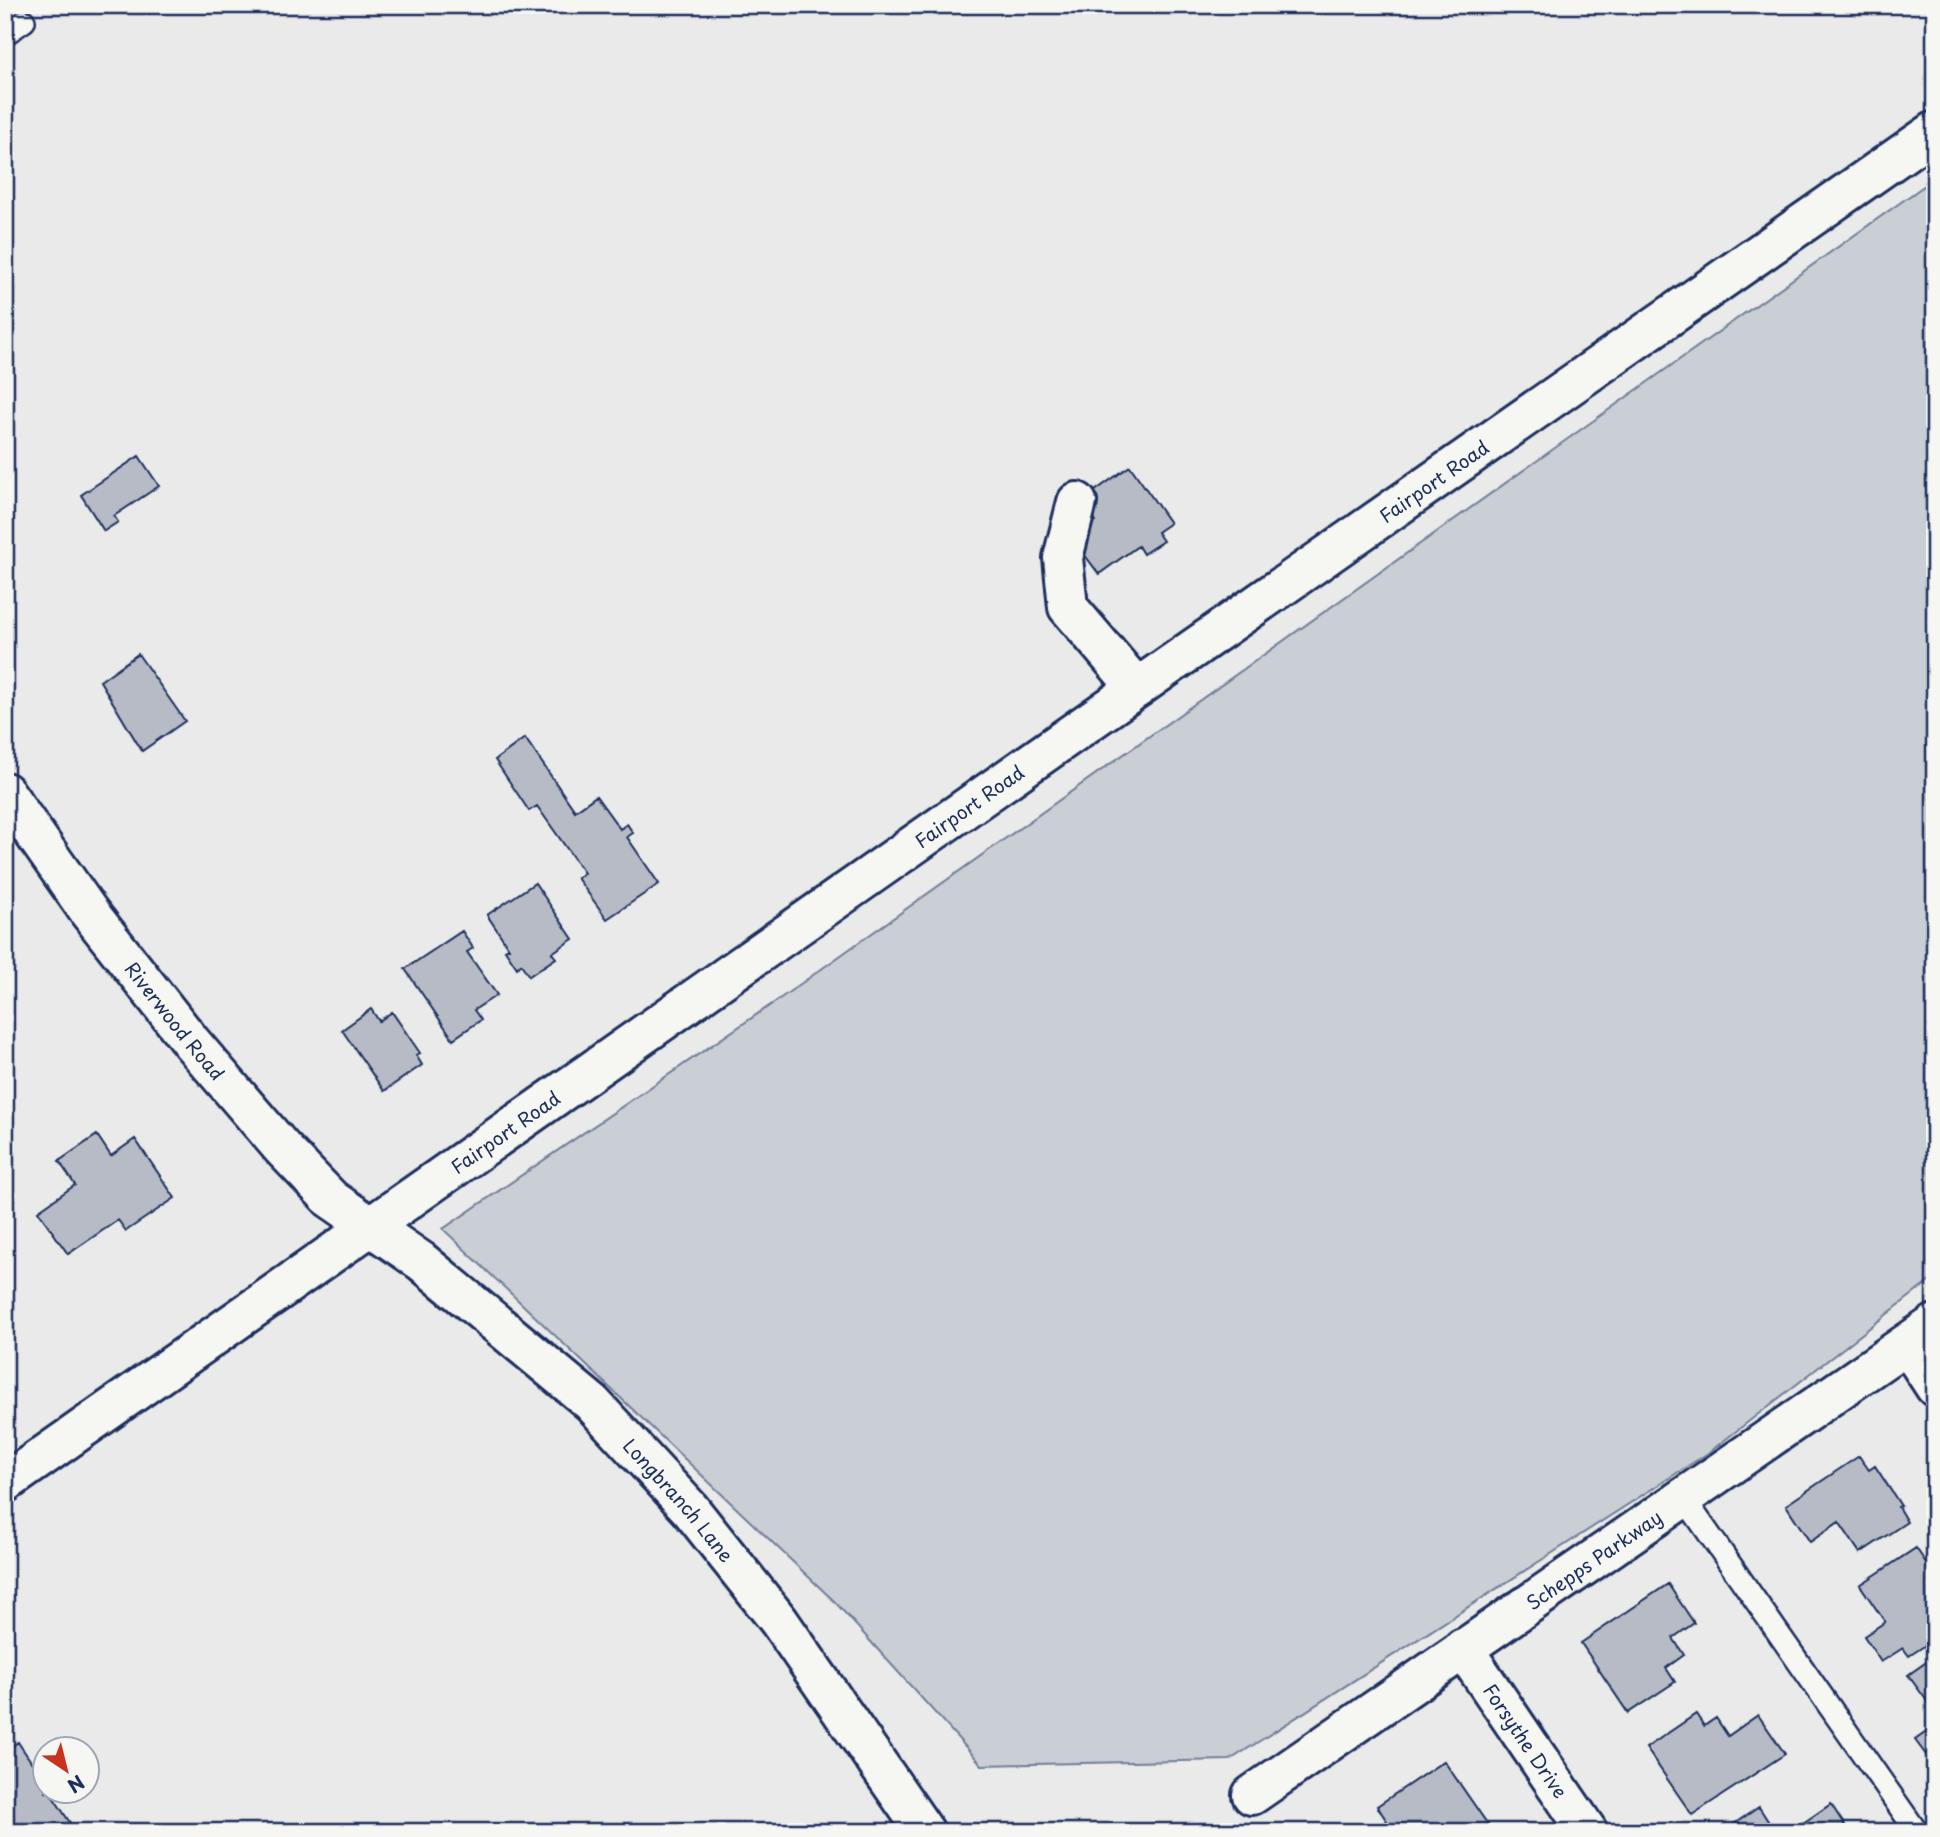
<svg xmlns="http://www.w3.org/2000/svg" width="1940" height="1837" font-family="'Playpen Sans',sans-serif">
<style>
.green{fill:#caced5;stroke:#727e9a;stroke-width:2}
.building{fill:#b6bbc6;stroke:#1b2f5e;stroke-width:2}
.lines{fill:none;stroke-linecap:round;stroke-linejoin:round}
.service-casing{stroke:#1b2f5e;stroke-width:26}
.minor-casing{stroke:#1b2f5e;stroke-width:44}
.service{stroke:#f6f6f2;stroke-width:21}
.minor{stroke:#f6f6f2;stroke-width:38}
.labels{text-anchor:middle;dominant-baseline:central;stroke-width:7;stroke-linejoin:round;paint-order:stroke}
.street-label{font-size:19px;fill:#1b2f5e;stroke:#f6f6f2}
</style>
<rect width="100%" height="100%" fill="#e9eae9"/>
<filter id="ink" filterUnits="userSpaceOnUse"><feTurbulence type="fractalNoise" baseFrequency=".0143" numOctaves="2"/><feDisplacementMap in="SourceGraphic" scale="14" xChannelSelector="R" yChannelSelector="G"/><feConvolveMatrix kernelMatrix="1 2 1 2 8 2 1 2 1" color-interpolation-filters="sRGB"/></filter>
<g filter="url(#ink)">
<path class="green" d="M1935 178V1277L1708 1453 1230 1760 982 1765 835 1602 443 1229 775 1002Z"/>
<path class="building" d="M139 456 159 486 114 516 118 522 104 531 81 495Z
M1130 466 1170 523 1157 532 1163 541 1143 554 1138 546 1099 574 1072 538 1096 521 1081 501Z
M138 654 185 721 142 751 100 681Z
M525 738 575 811 596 796 620 829 627 824 633 833 627 837 659 884 607 919 577 878 584 873 537 806 529 811 495 760Z
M535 883 573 939 552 953 556 958 529 976 521 964 517 968 505 950 509 948 487 915Z
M462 931 473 948 467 952 497 995 474 1010 481 1020 453 1039 405 969Z
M371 1009 379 1021 392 1012 420 1053 416 1055 422 1065 384 1091 342 1030Z
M97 1135 111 1156 135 1139 175 1198 126 1231 118 1220 68 1254 38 1211 75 1185 59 1161Z
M1859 1456 1869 1470 1875 1466 1901 1506 1898 1507 1907 1522 1860 1553 1839 1522 1810 1542 1786 1505Z
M1916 1548 1935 1576V1639L1909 1656 1903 1648 1881 1662 1864 1636 1885 1622 1860 1585Z
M1668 1584 1694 1623 1673 1638 1684 1655 1666 1668 1675 1682 1628 1713 1581 1643Z
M1935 1656V1712L1908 1675Z
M1696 1714 1704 1726 1716 1718 1728 1736 1758 1715 1785 1754 1692 1815 1646 1748Z
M1935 1726V1761L1932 1763 1915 1740Z
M18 1742 46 1784V1792H50L76 1832H34L30 1825 19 1832H5V1751Z
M1444 1761 1493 1832H1394L1377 1806Z
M1831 1804 1849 1832H1790Z
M1759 1807 1775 1832H1722Z"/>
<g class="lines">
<defs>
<path id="service" d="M5 34 24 21
M1684 1498 1917 1832"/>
<g id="minor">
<path d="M1077 502 1063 558 1068 607 1137 688"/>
<path id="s1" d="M5 792 89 912 191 1042 282 1148 331 1199 421 1261 592 1403 690 1509 779 1621 925 1832"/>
<path d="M1907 1344 1935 1387"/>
<path id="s2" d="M5 1483 1137 688 1935 131"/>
<path id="s3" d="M1463 1648 1588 1832"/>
<path id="s4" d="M1252 1795 1935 1324"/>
</g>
</defs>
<use href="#service" class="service-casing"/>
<use href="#minor" class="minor-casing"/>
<use href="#service" class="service"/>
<use href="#minor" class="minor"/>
</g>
</g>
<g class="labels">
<g class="street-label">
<text stroke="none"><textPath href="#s2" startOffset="1745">Fairport Road</textPath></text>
<text stroke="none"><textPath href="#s2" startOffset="1178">Fairport Road</textPath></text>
<text stroke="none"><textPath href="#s1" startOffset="285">Riverwood Road</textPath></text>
<text stroke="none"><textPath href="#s2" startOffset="611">Fairport Road</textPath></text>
<text stroke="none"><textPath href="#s1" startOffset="984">Longbranch Lane</textPath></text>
<text stroke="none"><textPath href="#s4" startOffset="415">Schepps Parkway</textPath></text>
<text stroke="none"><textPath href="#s3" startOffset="112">Forsythe Drive</textPath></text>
</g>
</g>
<rect width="1940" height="1837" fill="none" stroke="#f6f6f2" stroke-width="28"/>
<rect x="14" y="14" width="1912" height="1809" fill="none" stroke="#1b2f5e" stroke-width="2.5" filter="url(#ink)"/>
<g transform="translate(66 1770) rotate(145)"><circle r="33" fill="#f6f6f2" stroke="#9ea6b7" stroke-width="2"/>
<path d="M0-5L12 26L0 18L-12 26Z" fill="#c8321e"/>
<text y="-10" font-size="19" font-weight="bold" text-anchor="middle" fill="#1b2f5e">N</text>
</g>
</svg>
